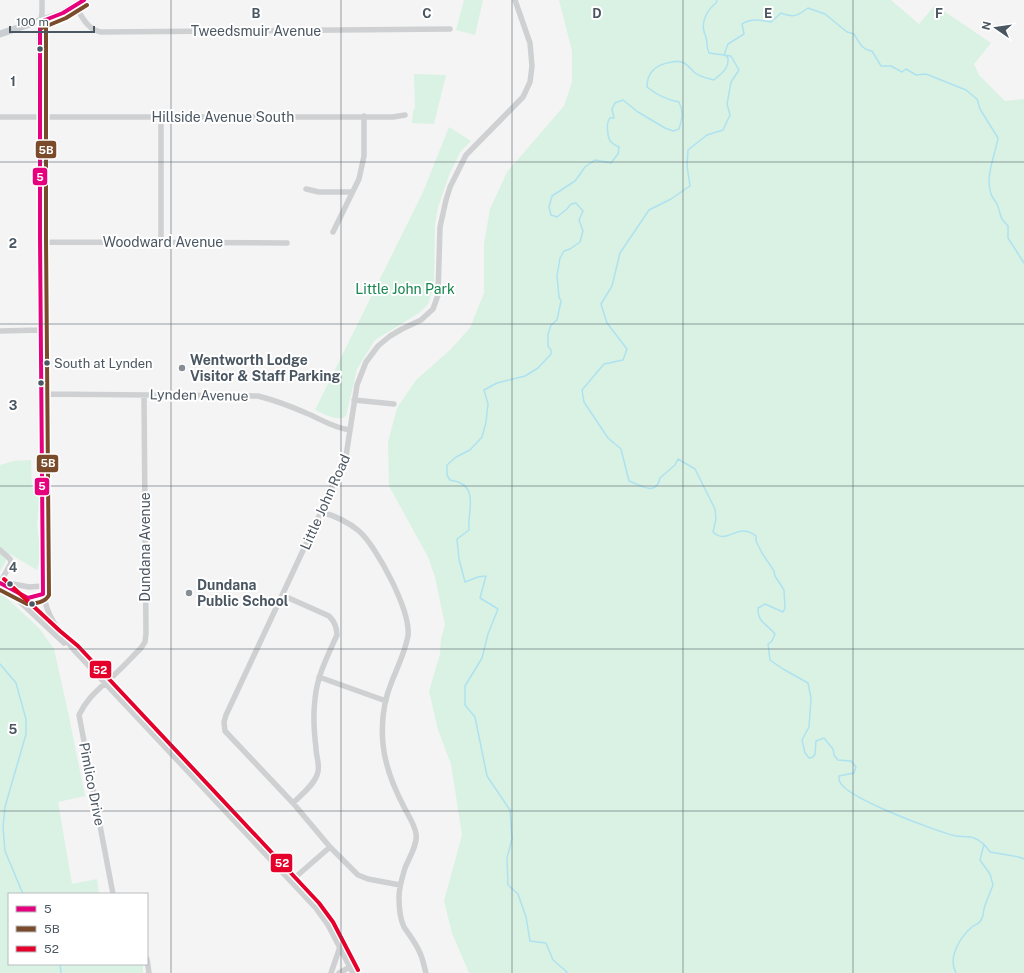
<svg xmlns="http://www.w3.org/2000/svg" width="1024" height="973" font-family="'Public Sans',sans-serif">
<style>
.green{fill:#d9f2e3}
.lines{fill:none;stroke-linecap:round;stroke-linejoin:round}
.stream{stroke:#aee2f0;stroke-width:1.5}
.minor{stroke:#ced0d2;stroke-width:5.5}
.major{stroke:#caced1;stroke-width:7}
.bus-1-casing{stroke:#fff;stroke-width:7}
.bus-2-casing{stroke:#fff;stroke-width:7}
.bus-3-casing{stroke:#fff;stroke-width:7}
.bus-1{stroke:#e5007d;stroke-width:4}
.bus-2{stroke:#7a4b2a;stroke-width:4}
.bus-3{stroke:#e4002b;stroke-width:4}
.grid{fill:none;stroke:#4a5661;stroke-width:1;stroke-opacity:0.55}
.bus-dot{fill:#4a5661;stroke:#fff;stroke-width:1.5}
.poi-dot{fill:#868d94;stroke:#fff;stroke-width:1.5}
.labels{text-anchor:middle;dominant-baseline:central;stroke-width:4;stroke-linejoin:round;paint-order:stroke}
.bus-label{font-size:13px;fill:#4a5661;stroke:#fff;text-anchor:start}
.street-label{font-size:14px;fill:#4a5661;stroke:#fff}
.park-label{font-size:14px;fill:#17864f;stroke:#fff}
.poi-label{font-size:14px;font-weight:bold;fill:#4a5661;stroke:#fff;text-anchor:start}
.grid-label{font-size:13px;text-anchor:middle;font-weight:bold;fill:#4a5661;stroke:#fff;stroke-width:4;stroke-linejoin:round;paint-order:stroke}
.line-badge{stroke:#fff;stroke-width:1.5}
.badge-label{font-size:11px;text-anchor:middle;font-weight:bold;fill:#fff}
</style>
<rect width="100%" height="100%" fill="#f4f4f4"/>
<path class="green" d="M464 0H483L475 35 456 30Z
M559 0H891L919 24 935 5 991 43 974 64 979 75 1005 101 1024 99V973H469L452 933 444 901 462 835 451 764 438 730 429 691 440 654 441 639 445 625 435 577 428 557 389 486 388 442 397 408 416 380 450 350 470 328 484 293V244L490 209 507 172 564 106 572 82V51Z
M414 74 446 75 434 124 412 123 413 111 415 108Z
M449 127 471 141 461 151 450 173 438 207 435 224 434 285 428 304 419 313 375 340 357 369 346 416C336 422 325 414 315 410L423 192Z
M31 460 32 488 40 489 37 524 41 556 37 570 10 554 0 571V465L14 461Z
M0 592 39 628 54 649 67 707 85 796 58 802 72 884 97 879 99 894H9V964H143V973H0Z"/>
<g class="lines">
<path class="stream" d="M717 0 716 3C708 9 701 21 704 31 704 34 706 35 706 38 708 44 706 46 709 53L731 56 739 70 731 82 727 104 730 115 723 130 707 135 688 150 687 166 690 186 671 199 649 210 620 253 612 286 601 304 607 323 627 349 623 360 604 364 582 390 584 402 608 438 621 449 629 481C641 485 656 497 660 478L675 465 678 459 695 469 715 509 716 519 713 532C728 546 737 521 756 536V541L762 553 774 571 775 576 784 590 785 608 783 612 765 604 758 608C757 622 767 624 775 634L772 641 768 644 770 660 783 669 808 683 811 698 809 727 802 740 805 753 809 758 813 757 815 754 816 741 824 738 833 749 834 755 838 760 851 761 856 767 854 773 839 776C839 778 839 781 840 782 846 798 938 832 956 836 962 837 969 836 974 838 982 841 986 846 990 852L1019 857 1024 859
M724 55 728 44 744 34 742 24C751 18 761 20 771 22L781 13C794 18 797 16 808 8L825 14 847 32 854 34C859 42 862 50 872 51L881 66H891L902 72 906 69 916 75 926 74 966 90 977 99 980 109 998 138C995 156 985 175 991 194 992 198 996 201 997 204 1002 216 998 216 1008 226V238L1024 263
M0 664 16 683 26 719V734L5 807 3 827 5 851 23 894
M60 964 61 973
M566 973 567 972 553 960 546 943 530 941 526 917 518 894 508 885 507 858 512 839 510 810 487 776 475 717 465 705V686L482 658 488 634 498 609 480 598 486 576 478 577 465 582 459 559 457 539 469 530C467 517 477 492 462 484 459 481 454 481 450 480L447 475V465L456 457 470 450 482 437 486 422 488 404 484 390 497 383 525 376 538 368 551 354V350L548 346V334L551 325 557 320 561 301 559 297 557 276 560 258 564 251 570 249 580 242 583 231 579 220 583 211 576 203 571 204 567 209 557 217 551 215 549 207 552 196 575 181 585 167 595 160 611 163 618 154 619 147C616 146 612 143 610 141 607 135 606 122 610 118H614L612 109 615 103 623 100 638 112 665 128 673 131 679 129C682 119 684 112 679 102 667 100 657 95 647 87 647 71 657 64 672 62 676 61 678 61 682 62 687 64 690 68 694 72 700 77 706 78 714 80 722 73 729 69 728 58L725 55
M956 973C947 957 961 936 973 926 977 924 981 923 982 918 984 915 983 912 984 909 986 901 990 893 993 885L990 874 980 860 984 844"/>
<path class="minor" d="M42 0V13L39 32C41 219 41 407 43 594 48 618 59 632 74 650L315 907 328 925 353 973
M75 6C83 18 87 29 101 32L450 29
M0 117H393L405 115
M306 189 319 192H352
M333 232 359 179 364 156V116
M40 242 287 243
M161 243V117
M0 331 41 330
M41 394 258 396C274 400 290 406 306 413 321 419 333 428 350 430
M354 400 394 404
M321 512C336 516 347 521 359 531 377 547 411 611 408 636 405 652 398 666 392 681 384 700 381 723 383 744 385 766 393 786 404 807 408 815 415 825 416 834 418 844 409 858 405 868 402 878 399 887 399 897 399 907 400 919 404 927 410 936 416 943 420 953 423 959 424 966 426 973
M0 550 10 559 11 563 0 583
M0 583 64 643
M0 583H8L29 587 43 586
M7 587 28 598H31L43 594
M282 595 329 616C335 622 337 627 337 635 328 655 317 676 315 699 313 715 314 732 316 748 316 757 321 767 317 775 313 786 301 795 293 803
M319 677 386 701
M291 881 330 847
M400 885 368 879 358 875 330 847 293 803 225 731 224 722 226 715 321 512 346 456 357 385 366 362 378 346 390 336 402 329 421 320 433 309 438 295 440 227 446 200 450 187 466 155 523 97 530 82 532 66 530 43 515 0
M113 894 79 715C87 698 98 690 112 677 122 668 131 658 141 648L145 642 146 633 144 395
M147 959 149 973
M331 973 340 947
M339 973 350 967"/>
<path class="major" d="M0 34 63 13 84 0"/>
<defs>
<path id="bus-1" d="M40 22 63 13 84 0
M0 583 28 598 43 594 40 238V22"/>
<path id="bus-2" d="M42 28 66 18 87 5
M0 590 27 604C35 604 46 602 49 595L46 238V23"/>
<path id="bus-3" d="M4 579 60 631 78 646 319 903 333 922 358 970"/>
</defs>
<use href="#bus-1" class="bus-1-casing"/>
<use href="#bus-2" class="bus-2-casing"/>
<use href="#bus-3" class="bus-3-casing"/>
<use href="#bus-1" class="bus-1"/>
<use href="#bus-2" class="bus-2"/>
<use href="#bus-3" class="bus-3"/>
</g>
<path class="grid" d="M171 0V973M341 0V973M512 0V973M683 0V973M853 0V973M0 162H1024M0 324H1024M0 486H1024M0 649H1024M0 811H1024"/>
<g class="bus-dot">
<circle cx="40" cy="49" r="3.5"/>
<circle cx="47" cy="363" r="3.5"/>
<circle cx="41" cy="383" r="3.5"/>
<circle cx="10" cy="584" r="3.5"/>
<circle cx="32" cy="604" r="3.5"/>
</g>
<g class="poi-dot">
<circle cx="182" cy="368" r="4"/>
<circle cx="189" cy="593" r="4"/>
</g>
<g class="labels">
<g class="bus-label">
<text x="54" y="363">South at Lynden</text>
</g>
<g class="street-label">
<text x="256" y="31">Tweedsmuir Avenue</text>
<text x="223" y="117">Hillside Avenue South</text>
<text x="163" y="242">Woodward Avenue</text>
<text transform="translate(199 395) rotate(1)">Lynden Avenue</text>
<text transform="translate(325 502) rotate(-66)">Little John Road</text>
<text transform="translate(145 547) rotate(-90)">Dundana Avenue</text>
<text transform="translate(92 784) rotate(79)">Pimlico Drive</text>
</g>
<g class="park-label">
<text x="405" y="289">Little John Park</text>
</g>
<g class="poi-label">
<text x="190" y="360">Wentworth Lodge<tspan x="190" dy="16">Visitor &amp; Staff Parking</tspan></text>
<text x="197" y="585">Dundana<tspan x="197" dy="16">Public School</tspan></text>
</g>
</g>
<g class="grid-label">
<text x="256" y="18">B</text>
<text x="427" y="18">C</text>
<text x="597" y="18">D</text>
<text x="768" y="18">E</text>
<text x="939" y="18">F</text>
<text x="13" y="86">1</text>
<text x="13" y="248">2</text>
<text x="13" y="410">3</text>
<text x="13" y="572">4</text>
<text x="13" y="734">5</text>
</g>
<g class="line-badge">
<rect x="35" y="140" width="22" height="19" rx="4" fill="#7a4b2a"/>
<rect x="32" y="167" width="16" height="19" rx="4" fill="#e5007d"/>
<rect x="36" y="454" width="23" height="19" rx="4" fill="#7a4b2a"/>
<rect x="34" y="477" width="16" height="19" rx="4" fill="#e5007d"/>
<rect x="89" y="660" width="23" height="19" rx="4" fill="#e4002b"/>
<rect x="270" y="853" width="23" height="20" rx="4" fill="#e4002b"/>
</g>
<g class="badge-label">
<text x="46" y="154">5B</text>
<text x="40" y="181">5</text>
<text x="48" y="467">5B</text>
<text x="42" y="490">5</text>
<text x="100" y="674">52</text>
<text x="282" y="867">52</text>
</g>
<rect x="8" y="893" width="140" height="72" fill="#ffffff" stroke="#b7bbc0"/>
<rect x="16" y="906" width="20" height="6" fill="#e5007d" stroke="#b7bbc0"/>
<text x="44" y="913" font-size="12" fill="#4a5661">5</text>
<rect x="16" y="926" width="20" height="6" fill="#7a4b2a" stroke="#b7bbc0"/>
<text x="44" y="933" font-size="12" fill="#4a5661">5B</text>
<rect x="16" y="946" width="20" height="6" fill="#e4002b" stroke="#b7bbc0"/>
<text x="44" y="953" font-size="12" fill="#4a5661">52</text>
<g transform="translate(996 28) rotate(283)" stroke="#ffffff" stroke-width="3" paint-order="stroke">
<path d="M0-3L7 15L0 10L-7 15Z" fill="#4a5661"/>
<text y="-6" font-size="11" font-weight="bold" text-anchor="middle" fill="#4a5661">N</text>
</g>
<path d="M10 26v6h84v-6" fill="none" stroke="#4a5661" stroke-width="2"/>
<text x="16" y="26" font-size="12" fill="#4a5661" stroke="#ffffff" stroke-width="3" paint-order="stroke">100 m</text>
</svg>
